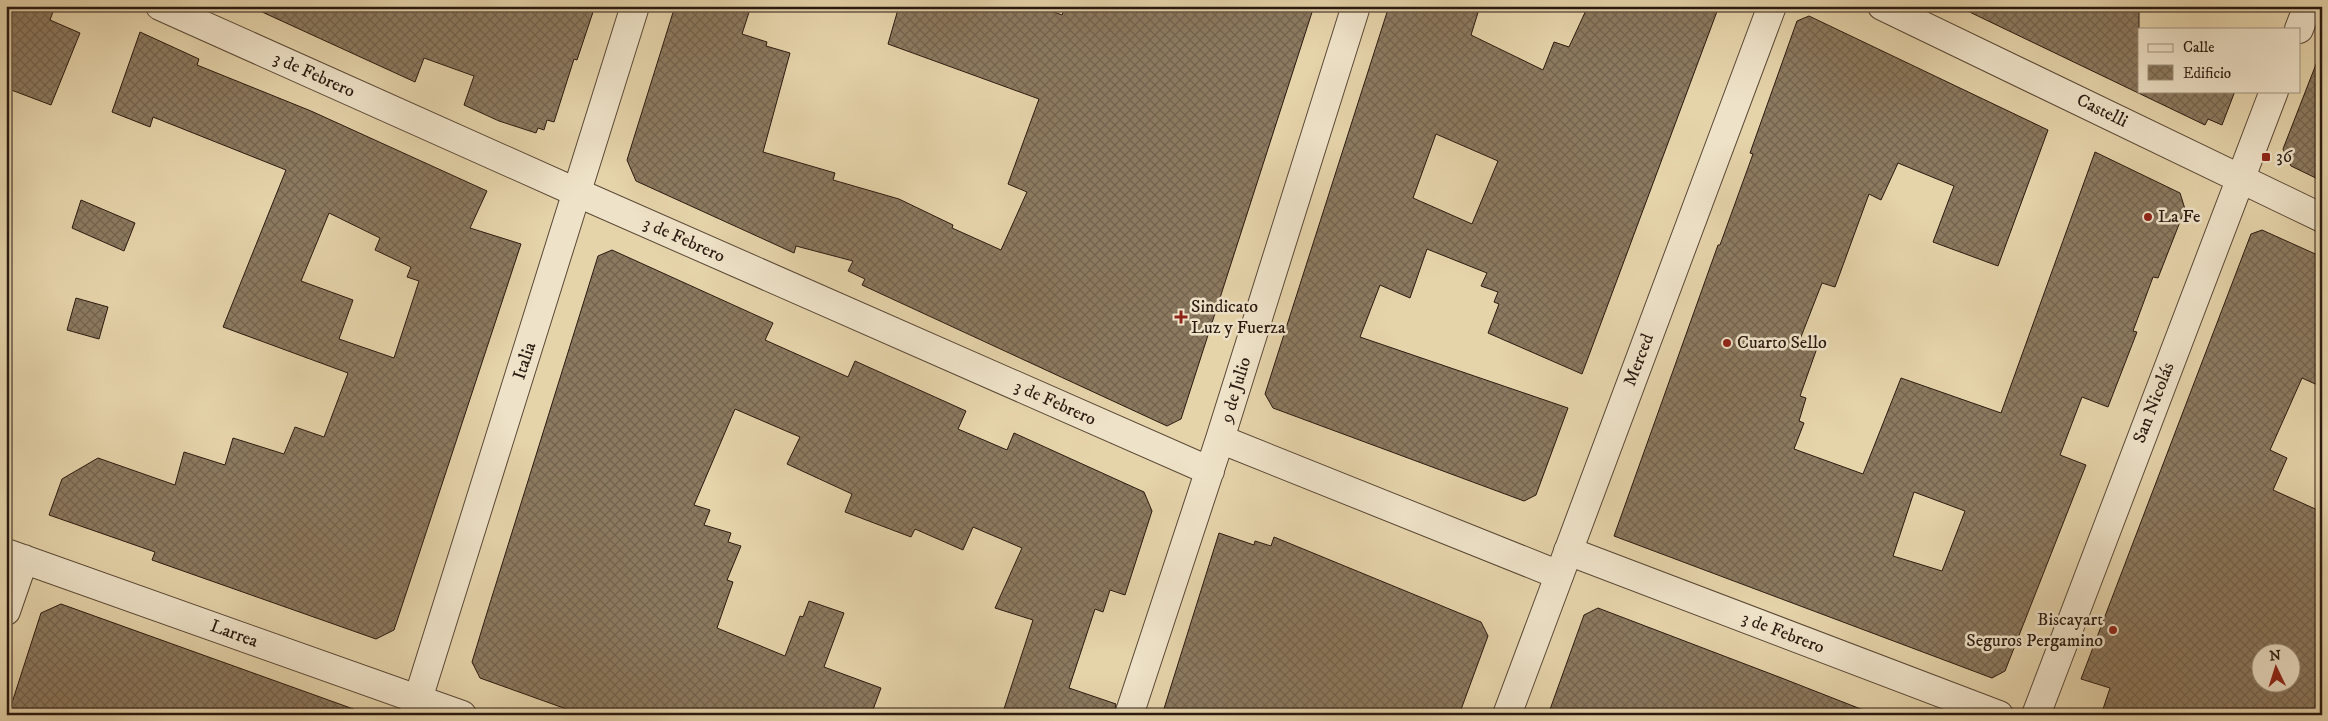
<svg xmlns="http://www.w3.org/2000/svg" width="2328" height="721" font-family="'IM FELL DW Pica',serif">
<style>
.building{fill:url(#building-cross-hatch);stroke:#2b1a10;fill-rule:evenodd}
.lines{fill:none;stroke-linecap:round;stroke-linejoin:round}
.minor-casing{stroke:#5a4836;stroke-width:30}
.tertiary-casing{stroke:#5a4836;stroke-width:30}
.minor{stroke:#eee2c8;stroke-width:28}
.tertiary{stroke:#eee2c8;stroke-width:28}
.poi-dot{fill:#8f2418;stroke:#eee2c8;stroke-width:2}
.labels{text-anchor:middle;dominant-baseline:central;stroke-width:5;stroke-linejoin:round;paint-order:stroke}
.street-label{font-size:18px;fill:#2b1a10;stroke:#eee2c8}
.poi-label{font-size:18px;fill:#2b1a10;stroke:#eee2c8;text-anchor:start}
</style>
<defs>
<pattern id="building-cross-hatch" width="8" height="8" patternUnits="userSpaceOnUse" patternTransform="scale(1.25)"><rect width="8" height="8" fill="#8c7a60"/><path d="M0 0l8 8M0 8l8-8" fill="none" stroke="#73634e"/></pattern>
</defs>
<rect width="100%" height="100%" fill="#e5d3aa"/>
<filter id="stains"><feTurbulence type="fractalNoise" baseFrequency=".004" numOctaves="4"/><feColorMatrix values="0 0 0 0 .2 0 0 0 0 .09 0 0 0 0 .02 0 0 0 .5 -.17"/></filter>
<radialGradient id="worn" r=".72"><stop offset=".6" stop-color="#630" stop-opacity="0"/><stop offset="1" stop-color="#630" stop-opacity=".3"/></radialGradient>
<path class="building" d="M6 6H55L50 20 80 33 51 105 6 88Z
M249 6H595L577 60 574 59 554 122 547 120 544 130 538 128 536 133 499 121 464 105 474 76 424 58 415 82Z
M675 6H751L742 34 767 42 766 46 790 53 763 152 835 173 833 180 899 199 953 225 952 228 1001 250 1027 192 1008 184 1039 99 888 44 899 6H1038L1062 15 1065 6H1314L1181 419 1167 426 862 285 865 279 848 271 853 261 796 246 794 253 636 181 627 160Z
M1389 6H1480L1471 35 1543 70 1554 42 1569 47 1588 6H1719L1582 374 1488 333 1499 304 1494 302 1498 292 1481 286 1487 273 1427 249 1410 298 1380 285 1360 337 1568 408 1536 495 1524 501 1273 408 1265 394ZM1436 134 1498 161 1472 224 1413 198Z
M1957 6H2139V91H2235L2222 125 2208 119 2205 125Z
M1809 16 2048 130 1998 266 1933 242 1954 186 1898 163 1881 200 1869 194 1835 287 1822 283 1799 342 1817 348 1800 396 1806 398 1799 421 1804 423 1794 449 1863 474 1901 378 2001 413 2095 152 2180 193 2185 209 2158 278 2153 277 2133 331 2137 332 2108 407 2082 397 2060 455 2086 465 2005 671 1992 678 1614 536 1718 245H1720L1753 154 1750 153 1797 21ZM1914 492 1965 511 1942 571 1893 556Z
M140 32 199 59 197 65 311 111 487 191 470 228 521 244 394 630 376 639 152 560 155 552 49 515 62 479 98 458 175 485 184 452 225 465 233 438 284 454 295 427 324 437 348 373 223 327 286 170 153 117 150 127 112 112ZM329 213 380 238 375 250 411 267 407 277 419 281 394 358 339 339 353 300 301 281Z
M2320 54H2322V181L2291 166 2283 149Z
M81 200 135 223 124 251 72 228Z
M2262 230 2322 257V387L2302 378 2270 450 2287 458 2273 490 2322 512V715H2101L2110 688 2081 679 2251 234ZM2260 654H2290V684H2260Z
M612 250 773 323 765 340 848 377 855 361 966 411 958 429 1007 450 1014 433 1144 492 1152 511 1125 595 1110 590 1103 612 1095 609 1069 688 1116 704 1114 715H1002L1033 620 995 608 1022 548 973 527 963 550 915 529 911 537 845 512 852 494 787 464 800 437 735 409 694 505 710 510 704 525 731 533 728 542 741 546 727 580 733 582 717 628 785 656 800 616 803 617 809 601 844 613 824 667 881 688 871 715H583L480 678 472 662 486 616 598 256Z
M76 298 108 307 99 339 67 330Z
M1219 533 1254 545 1255 541 1271 546 1274 537 1481 622 1488 636 1459 715H1162Z
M61 604 359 711 358 715H8L41 613Z
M1598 608 1779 677 1871 713V715H1548L1584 615Z"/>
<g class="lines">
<defs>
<path id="minor" d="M160 6 578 193 1210 471
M1882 6 2322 218
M2299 29 2308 6
M1220 439 1559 575
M1568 551 1999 715
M6 553 462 715
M6 611 24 559
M413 715 635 6
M1129 715 1220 439 1356 6
M2036 715 2274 91"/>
<path id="tertiary" d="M1507 715 1772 6"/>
</defs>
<use href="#minor" class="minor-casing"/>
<use href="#tertiary" class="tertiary-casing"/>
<use href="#minor" class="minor"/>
<use href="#tertiary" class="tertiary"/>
</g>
<g class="poi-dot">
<rect x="2261" y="152" width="10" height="10" rx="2.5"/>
<circle cx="2148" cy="217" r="5"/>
<path d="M1178.5 309.5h5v5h5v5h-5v5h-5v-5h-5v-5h5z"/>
<circle cx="1727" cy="343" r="5"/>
<circle cx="2113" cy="630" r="5"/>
</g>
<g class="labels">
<g class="street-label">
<text transform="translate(314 75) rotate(24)">3 de Febrero</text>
<text transform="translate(2102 111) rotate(26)">Castelli</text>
<text transform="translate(684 240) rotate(24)">3 de Febrero</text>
<text transform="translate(1639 360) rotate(-69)">Merced</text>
<text transform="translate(525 361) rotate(-72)">Italia</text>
<text transform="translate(1236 390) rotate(-73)">9 de Julio</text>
<text transform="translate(1055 403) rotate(24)">3 de Febrero</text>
<text transform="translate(2154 403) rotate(-69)">San Nicolás</text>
<text transform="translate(1783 633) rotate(21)">3 de Febrero</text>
<text transform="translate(234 634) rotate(20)">Larrea</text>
</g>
<g class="poi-label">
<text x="2276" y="157">36</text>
<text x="2158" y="217">La Fe</text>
<text x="1191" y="307">Sindicato<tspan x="1191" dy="21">Luz y Fuerza</tspan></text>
<text x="1737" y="343">Cuarto Sello</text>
<text x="2103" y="620" text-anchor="end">Biscayart<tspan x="2103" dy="21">Seguros Pergamino</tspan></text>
</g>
</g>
<rect width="2328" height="721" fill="none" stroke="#e5d3aa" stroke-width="25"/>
<rect x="8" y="8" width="2313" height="706" fill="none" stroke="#2b1a10" stroke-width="2.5"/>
<rect x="12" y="12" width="2303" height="696" fill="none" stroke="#2b1a10"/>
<rect x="2138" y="28" width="162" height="65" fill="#eee2c8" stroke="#a0927e"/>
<rect x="2148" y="44" width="25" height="8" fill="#eee2c8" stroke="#a0927e"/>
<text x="2183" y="52" font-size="15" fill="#2b1a10">Calle</text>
<rect x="2148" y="65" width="25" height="15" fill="url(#building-cross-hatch)" stroke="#a0927e"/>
<text x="2183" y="78" font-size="15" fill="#2b1a10">Edificio</text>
<g transform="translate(2276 668) rotate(356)"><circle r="24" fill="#eee2c8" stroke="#a0927e"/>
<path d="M0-4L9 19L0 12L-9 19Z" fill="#8f2418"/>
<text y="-8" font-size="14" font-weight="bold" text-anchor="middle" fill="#2b1a10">N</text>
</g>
<rect width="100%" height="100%" filter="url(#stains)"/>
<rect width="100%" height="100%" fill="url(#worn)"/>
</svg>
